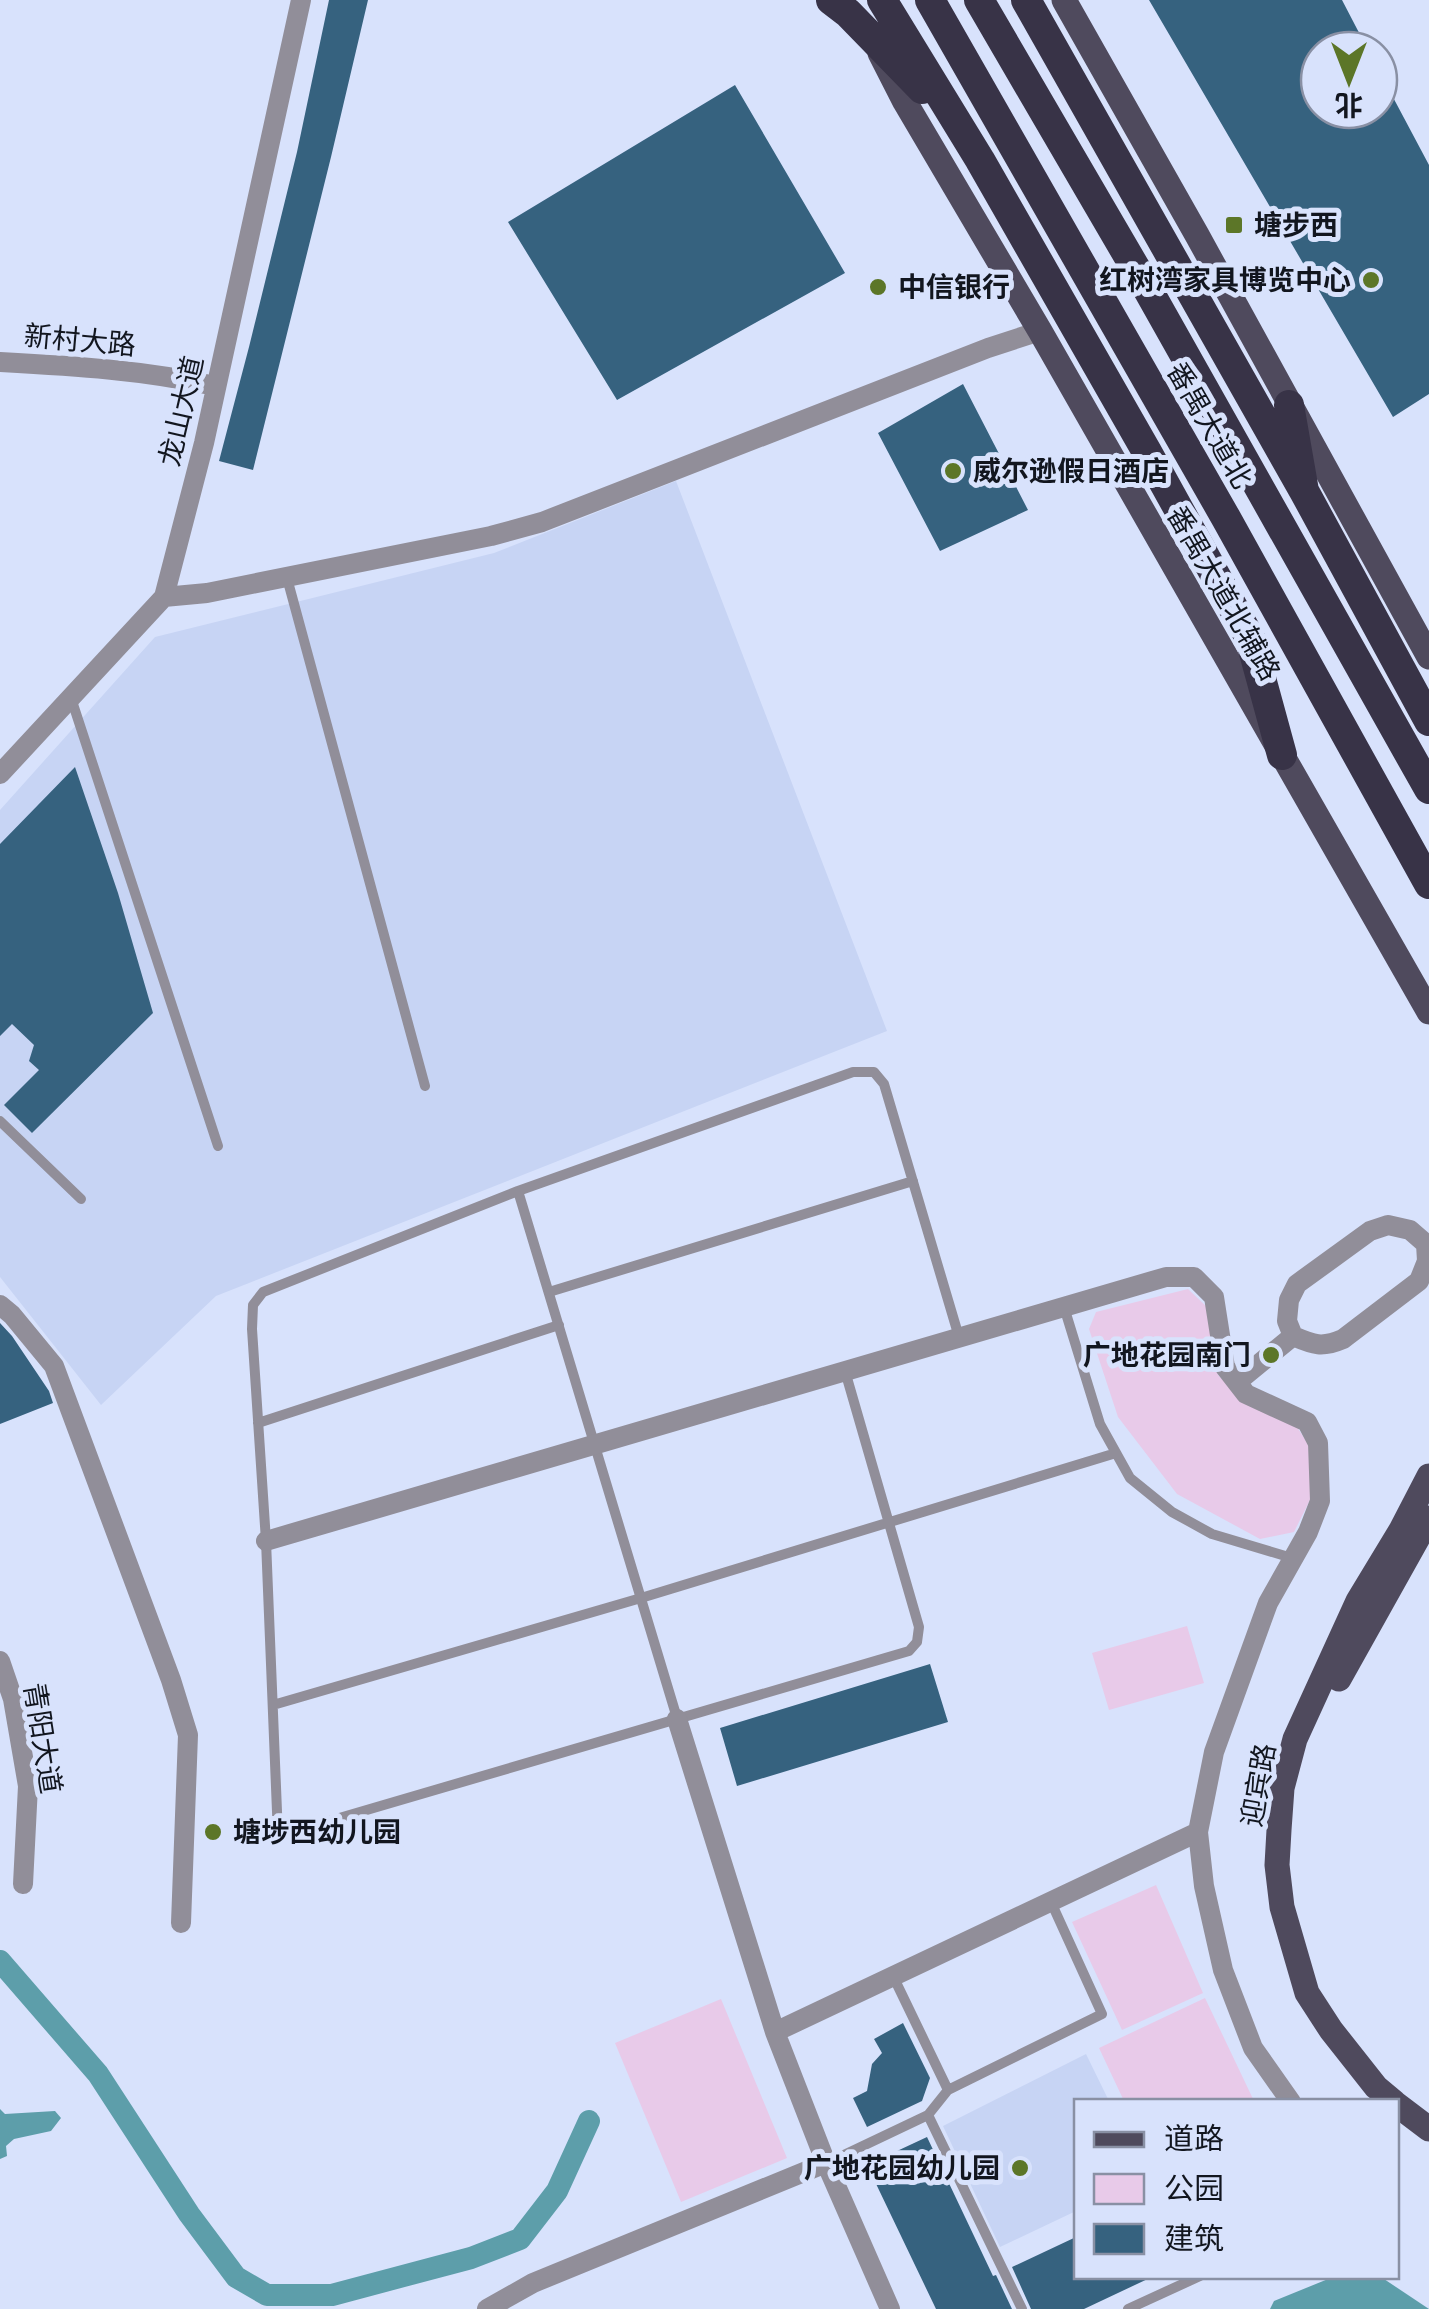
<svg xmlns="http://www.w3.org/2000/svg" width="1429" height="2309" font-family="Inter,'Noto Sans SC',sans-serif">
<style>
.built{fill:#c7d4f4}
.green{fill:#e8cae9}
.water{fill:#5d9eaa}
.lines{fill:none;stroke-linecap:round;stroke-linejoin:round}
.canal{stroke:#5d9eaa;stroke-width:22}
.building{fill:#36627f}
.lane{stroke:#918e99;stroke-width:10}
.street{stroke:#918e99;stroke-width:20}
.primary{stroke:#4f4a5d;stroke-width:25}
.highway{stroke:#383347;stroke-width:30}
.poi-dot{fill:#5c7628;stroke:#d8e2fc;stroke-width:4}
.labels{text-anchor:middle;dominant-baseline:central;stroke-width:10;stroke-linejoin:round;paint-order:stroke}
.poi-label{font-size:28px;font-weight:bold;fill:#12161f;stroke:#d8e2fc;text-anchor:start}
.street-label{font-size:28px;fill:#12161f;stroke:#d8e2fc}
</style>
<rect width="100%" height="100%" fill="#d8e2fc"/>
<path class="built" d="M676 481 887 1031 216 1296 101 1405 0 1277V810L155 637 494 553Z
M1086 2054 1109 2101 1076 2102V2211L1000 2247 943 2126Z"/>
<path class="green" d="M1188 1289 1207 1307 1218 1375 1246 1404 1297 1427 1310 1447 1311 1498 1294 1532 1260 1539 1177 1494 1118 1417 1089 1329 1096 1312Z
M1187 1626 1204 1683 1109 1710 1092 1653Z
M1156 1885 1203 1993 1122 2030 1072 1922Z
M1205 1998 1254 2101H1124L1099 2048Z
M721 1999 787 2158 681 2202 615 2043Z"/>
<path class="water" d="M0 2109 5 2114 55 2111 61 2118 51 2131 14 2139 6 2146 7 2156 0 2159Z
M1333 2277H1381L1429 2309H1270L1274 2301Z"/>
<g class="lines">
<path class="canal" d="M0 1961 98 2074 189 2214 236 2277 267 2295H332L471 2258 520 2239 557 2191 589 2121"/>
</g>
<path class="building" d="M329 0H368L331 157 253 470 219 461 249 347 297 152Z
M1149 0H1342L1368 50H1319V110H1379V71L1429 165V394L1393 417Z
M735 85 845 273 617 400 508 222Z
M963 384 1028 510 940 551 878 433Z
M75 767 118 893 153 1013 32 1133 4 1105 39 1070 29 1061 34 1045 12 1024 0 1036V844Z
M0 1323 12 1336 49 1391 53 1403 0 1424Z
M930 1664 948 1722 737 1786 720 1728Z
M903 2023 930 2078 922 2101 867 2127 853 2098 867 2091 872 2064 882 2053 874 2039Z
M927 2137 993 2276 996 2275 1012 2309H936L867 2165Z
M1076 2237V2276H1154L1084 2309H1031L1012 2267Z"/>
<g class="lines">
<path class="lane" d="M287 578 425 1086
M71 698 218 1146
M0 1121 81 1199
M518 1191 677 1718
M549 1292 913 1181
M1064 1307 1100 1424 1130 1478 1172 1512 1212 1534 1292 1558
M845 1371 919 1627 917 1642 909 1651 278 1836 266 1541 252 1329 253 1305 263 1292 518 1191 853 1072H874L884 1084 959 1337
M258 1423 559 1325
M273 1705 641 1598 1116 1453
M893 1976 948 2090
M928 2115 1022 2309
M827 2163 928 2115 948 2090 1102 2014 1051 1902
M1128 2309 1200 2276"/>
<path class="street" d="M0 362C73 366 144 370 215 386
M164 597 207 593 491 536 542 522 988 348 1040 331
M0 774 164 597 204 443 301 0
M1388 1225 1410 1230 1426 1244 1427 1261 1419 1281 1343 1339C1322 1348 1314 1345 1293 1336L1287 1321 1289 1300 1297 1284 1370 1231Z
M0 1305 12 1315 54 1366 171 1680 188 1735 181 1923
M1237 1382 1293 1336
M266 1541 1166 1277H1194L1214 1297 1225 1367 1246 1394 1307 1422 1318 1443 1320 1501 1308 1532 1268 1603 1214 1752 1198 1832 1204 1886 1223 1970 1253 2048 1291 2102
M0 1661 13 1699 28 1786 23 1884
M677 1719 775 2032 826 2163 890 2309
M775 2032 1198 1832
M487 2309 533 2283 826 2163"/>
<path class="primary" d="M1064 0 1197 235 1429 657
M880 53 905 102 1040 331 1429 1012
M1339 1679 1429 1518
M1394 2102 1376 2087 1331 2030 1307 1993 1282 1907 1277 1865 1279 1830 1282 1788 1295 1739 1358 1601 1401 1530 1429 1476
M1396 2104 1429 2129"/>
<path class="highway" d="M831 0 848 13 922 89
M882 0 980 160 1147 452 1250 638 1282 755
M930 0 1226 518 1429 884
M979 0 1147 288 1429 789
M1026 0 1304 491
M1289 405 1304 491 1429 721"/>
</g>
<g class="poi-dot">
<rect x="1224" y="215" width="20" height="20" rx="5"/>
<circle cx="1371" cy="280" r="10"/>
<circle cx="878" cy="287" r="10"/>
<circle cx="953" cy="471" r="10"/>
<circle cx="1271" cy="1355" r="10"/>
<circle cx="213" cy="1832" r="10"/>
<circle cx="1020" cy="2168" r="10"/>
</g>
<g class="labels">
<g class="poi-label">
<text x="1254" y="225">塘步西</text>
<text x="1351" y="280" text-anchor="end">红树湾家具博览中心</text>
<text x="898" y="287">中信银行</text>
<text x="973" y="471">威尔逊假日酒店</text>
<text x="1251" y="1355" text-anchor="end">广地花园南门</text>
<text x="233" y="1832">塘埗西幼儿园</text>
<text x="1000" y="2168" text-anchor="end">广地花园幼儿园</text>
</g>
<g class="street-label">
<text transform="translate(80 340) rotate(5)">新村大路</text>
<text transform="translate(181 411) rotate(-77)">龙山大道</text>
<text transform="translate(1210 425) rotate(60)">番禺大道北</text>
<text transform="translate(1224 593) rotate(60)">番禺大道北辅路</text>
<text transform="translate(43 1738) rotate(81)">青阳大道</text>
<text transform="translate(1258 1785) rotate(-80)">迎宾路</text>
</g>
</g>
<rect x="1074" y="2099" width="325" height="180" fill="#d8e2fc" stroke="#8990a4" stroke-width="2.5"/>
<rect x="1094" y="2132" width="50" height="15" fill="#4f4a5d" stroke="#8990a4" stroke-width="2.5"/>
<text x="1164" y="2149" font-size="30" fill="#12161f">道路</text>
<rect x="1094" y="2174" width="50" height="30" fill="#e8cae9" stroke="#8990a4" stroke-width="2.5"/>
<text x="1164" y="2199" font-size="30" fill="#12161f">公园</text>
<rect x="1094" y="2224" width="50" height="30" fill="#36627f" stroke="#8990a4" stroke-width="2.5"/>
<text x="1164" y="2249" font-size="30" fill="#12161f">建筑</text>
<g transform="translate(1349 80) rotate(180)"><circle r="48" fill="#d8e2fc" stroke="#8990a4" stroke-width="2.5"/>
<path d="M0-8L18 38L0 25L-18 38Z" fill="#5c7628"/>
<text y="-15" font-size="28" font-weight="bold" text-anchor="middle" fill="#12161f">北</text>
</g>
</svg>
